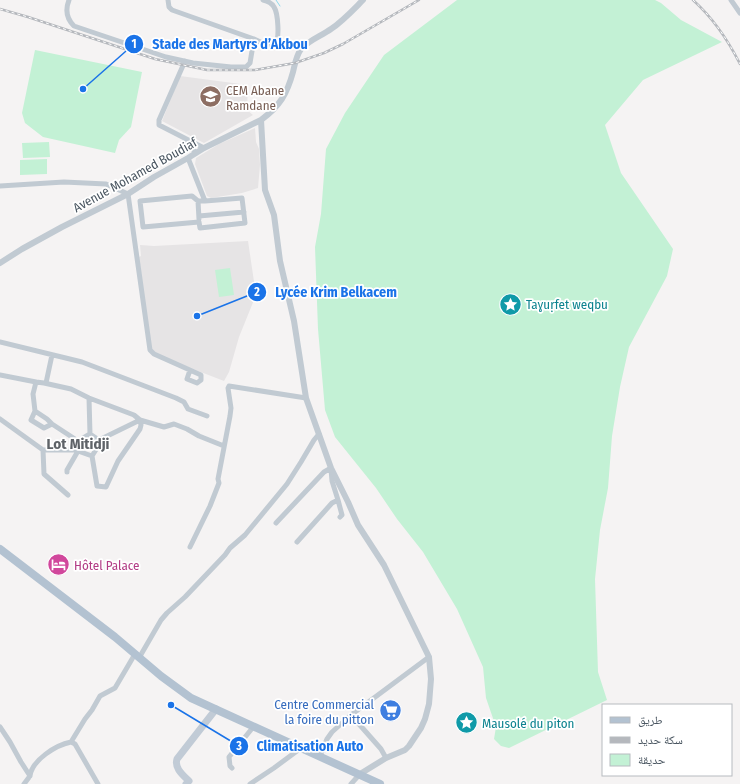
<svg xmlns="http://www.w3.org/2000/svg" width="740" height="784" font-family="'Fira Sans Condensed','Noto Naskh Arabic',sans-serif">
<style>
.education{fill:#e6e4e5}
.green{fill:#c3f1d5}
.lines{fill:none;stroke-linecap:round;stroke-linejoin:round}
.stream{stroke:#90daee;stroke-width:1}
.minor{stroke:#c1cad2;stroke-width:5}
.tertiary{stroke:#c1cad2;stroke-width:6}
.secondary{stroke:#c1cbd6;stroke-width:7}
.primary{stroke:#b3c2d1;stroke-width:8}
.rail-casing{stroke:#b5b8bd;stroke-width:2.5}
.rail{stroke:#fff;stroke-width:1;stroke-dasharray:3;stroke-linecap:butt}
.labels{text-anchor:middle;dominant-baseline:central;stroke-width:3.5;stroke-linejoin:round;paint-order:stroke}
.education-label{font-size:13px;fill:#785e54;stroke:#fff;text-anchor:start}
.street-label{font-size:13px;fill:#4a5661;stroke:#fff}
.culture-label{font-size:13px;fill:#0d838f;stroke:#fff;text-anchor:start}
.hotel-label{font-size:13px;fill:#b23c85;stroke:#fff;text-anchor:start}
.shop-label{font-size:13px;fill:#366cbe;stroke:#fff;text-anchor:end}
.quarter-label{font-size:15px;font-weight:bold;fill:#5f6368;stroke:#fff}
.leader{fill:none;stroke:#1a73e8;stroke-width:1.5}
.callout-dot{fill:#1a73e8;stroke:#fff;stroke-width:1.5}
.mark-label{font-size:12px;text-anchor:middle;font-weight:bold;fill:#fff}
.callout-label{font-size:14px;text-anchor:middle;font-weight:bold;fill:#1a73e8;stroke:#fff;stroke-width:3.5;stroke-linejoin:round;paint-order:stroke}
</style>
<rect width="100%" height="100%" fill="#f5f3f3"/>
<path class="education" d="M180 76 248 85 247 110 253 115 204 143 162 121Z
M255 128 256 142 259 149 260 165 258 188 242 193 211 198 207 196 195 164 196 158 219 144Z
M248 241 256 295 239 337 229 372 224 381 180 364 155 353 151 349 139 257 141 256 140 245 154 246Z"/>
<path class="green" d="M457 0H655L661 3 681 20 722 42 643 80 605 125 621 173 673 249 667 276 629 347 620 387 612 436 608 488 600 530 595 579 598 672 607 700 509 748 501 746 494 739 496 727 486 698 483 667 457 609 423 552 397 519 376 488 335 437 325 410 318 329 315 247 321 214 326 149 345 113 384 55Z
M35 50 142 72 131 127 119 140 115 153 43 137 25 123 22 113Z
M49 142 50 157 23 158 22 143Z
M47 159V174L20 175V160Z
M230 268 234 295 219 297 215 270Z"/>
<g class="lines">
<path class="stream" d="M276 0 280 6"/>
<path class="minor" d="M69 0C65 10 66 18 74 26L166 57 193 63 231 67H246L250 63 254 39
M168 0 169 7 172 10 254 39 269 46C272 46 273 46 275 44 280 39 278 13 274 7 272 3 267 1 263 0
M731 0 740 13
M185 61 159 120V125L204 148
M185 140 196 153
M188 158 205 201 242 198 245 223 200 228 199 222 143 227 140 201 192 196 198 201H205
M0 186 64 182 106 184 128 194 150 350 154 354 201 375V380L197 383 187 379 190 370
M198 201 199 219
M199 216 244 212
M0 342 82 362 116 375 176 398 184 402 188 409 207 416
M0 375 36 382 44 383 71 389 89 398 134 415 140 420 141 425 140 429 118 461 106 487 97 486 92 456 97 448 99 440 90 434 78 441 77 450 78 451 92 456
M36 382 33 394 35 411 31 420 44 428 52 424 78 441
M46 383 52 355
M89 398 90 434
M35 411 47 419 52 424
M0 419 43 450H77
M99 440 140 420 164 427 174 424 187 429 199 436 224 446
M43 450 44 474 68 495
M331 469 332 481 338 500 342 515 340 517
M67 472V470L78 451
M276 523 324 472 331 468
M297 542 332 503 338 500
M190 547 210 506 219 483 218 479 230 416 231 408 228 388 229 386 306 398
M139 658 161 620 167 613 185 597 225 555 230 548 245 535 287 484 301 462 314 440 319 434
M351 715 381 749 386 758
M0 727 10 742 21 762 30 776 24 784
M71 742 75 744 98 784
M320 756 327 739 332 732 351 715 429 657
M232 768 230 766 229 757 254 726
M30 776C32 760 56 745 71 742L85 719 92 710 100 696 115 688 135 654
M250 784 274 768 301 748
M351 784 360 774"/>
<path class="tertiary" d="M261 120 265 190 274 215 280 261 294 321 306 398 331 468 348 502 358 525 384 565 429 657 431 679 429 704 425 719 421 728 409 746 405 750 386 758 360 774
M0 263 22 249 62 227 128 194 154 177 188 158 204 148 261 120C280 106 287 94 293 72 295 64 296 56 301 49 309 40 321 36 331 29 343 21 353 10 363 0"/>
<path class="secondary" d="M186 784 189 781C183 775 174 768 177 759L216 709"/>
<path class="primary" d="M0 549 115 637 161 676 191 698 380 784"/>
<defs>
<path id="rail" d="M693 0C713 18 728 40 740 64
M0 9 28 17 155 59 207 70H255L295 63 324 53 343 44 419 0"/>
</defs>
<use href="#rail" class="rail-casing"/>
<use href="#rail" class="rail"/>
</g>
<defs>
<symbol id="school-disc" viewBox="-11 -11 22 22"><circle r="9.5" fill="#8d6e63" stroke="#fff"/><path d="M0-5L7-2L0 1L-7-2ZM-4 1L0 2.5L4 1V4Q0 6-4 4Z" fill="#fff"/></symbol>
<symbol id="sight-disc" viewBox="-11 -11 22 22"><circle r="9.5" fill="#0f9aa8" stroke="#fff"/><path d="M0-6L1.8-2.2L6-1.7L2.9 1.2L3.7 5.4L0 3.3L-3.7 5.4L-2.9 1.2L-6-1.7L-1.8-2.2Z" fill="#fff"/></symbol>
<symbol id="hotel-disc" viewBox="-11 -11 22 22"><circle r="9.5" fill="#d1479c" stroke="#fff"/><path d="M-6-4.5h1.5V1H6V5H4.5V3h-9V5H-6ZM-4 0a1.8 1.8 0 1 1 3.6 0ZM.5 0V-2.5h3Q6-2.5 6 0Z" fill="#fff"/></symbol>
<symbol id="supermarket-disc" viewBox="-11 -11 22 22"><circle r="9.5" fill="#3f7fe0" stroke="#fff"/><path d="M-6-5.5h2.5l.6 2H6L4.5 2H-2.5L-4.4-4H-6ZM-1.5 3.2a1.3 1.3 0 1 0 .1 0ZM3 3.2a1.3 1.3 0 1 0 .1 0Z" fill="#fff"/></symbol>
</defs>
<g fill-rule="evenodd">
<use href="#school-disc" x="198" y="84" width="25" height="25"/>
<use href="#sight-disc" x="498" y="292" width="25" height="25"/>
<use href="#hotel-disc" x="46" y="552" width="25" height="25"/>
<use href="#supermarket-disc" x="378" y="698" width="25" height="25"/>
<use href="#sight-disc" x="454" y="710" width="25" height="25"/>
</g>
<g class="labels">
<g class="education-label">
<text x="226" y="90">CEM Abane<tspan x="226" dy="15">Ramdane</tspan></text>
</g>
<g class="street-label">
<text transform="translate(135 175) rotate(-29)">Avenue Mohamed Boudiaf</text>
</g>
<g class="culture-label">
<text x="526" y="304">Taɣuṛfet weqbu</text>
<text x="482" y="723">Mausolé du piton</text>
</g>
<g class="hotel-label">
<text x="74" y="565">Hôtel Palace</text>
</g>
<g class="shop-label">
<text x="374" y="704">Centre Commercial<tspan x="374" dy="15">la foire du pitton</tspan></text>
</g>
<g class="quarter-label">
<text x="78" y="444">Lot Mitidji</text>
</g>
</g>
<path class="leader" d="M83 89L134 44M197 316L257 292M171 705L239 746"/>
<g class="callout-dot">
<circle cx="83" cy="89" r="4"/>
<circle cx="197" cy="316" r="4"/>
<circle cx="171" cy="705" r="4"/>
<circle cx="134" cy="44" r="10"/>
<circle cx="257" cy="292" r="10"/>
<circle cx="239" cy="746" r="10"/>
</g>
<g class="mark-label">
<text x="134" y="48">1</text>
<text x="257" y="296">2</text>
<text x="239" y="750">3</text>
</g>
<g class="callout-label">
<text x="230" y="49">Stade des Martyrs d’Akbou</text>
<text x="336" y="297">Lycée Krim Belkacem</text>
<text x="310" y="751">Climatisation Auto</text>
</g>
<rect x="602" y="704" width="130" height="72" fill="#ffffff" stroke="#b7bbc0"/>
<rect x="610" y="717" width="20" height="6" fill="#b3c2d1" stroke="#b7bbc0"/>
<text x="638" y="724" font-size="12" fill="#4a5661">طريق</text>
<rect x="610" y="737" width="20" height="6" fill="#b5b8bd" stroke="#b7bbc0"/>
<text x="638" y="744" font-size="12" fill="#4a5661">سكة حديد</text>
<rect x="610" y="754" width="20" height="12" fill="#c3f1d5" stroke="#b7bbc0"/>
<text x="638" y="764" font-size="12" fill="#4a5661">حديقة</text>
</svg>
